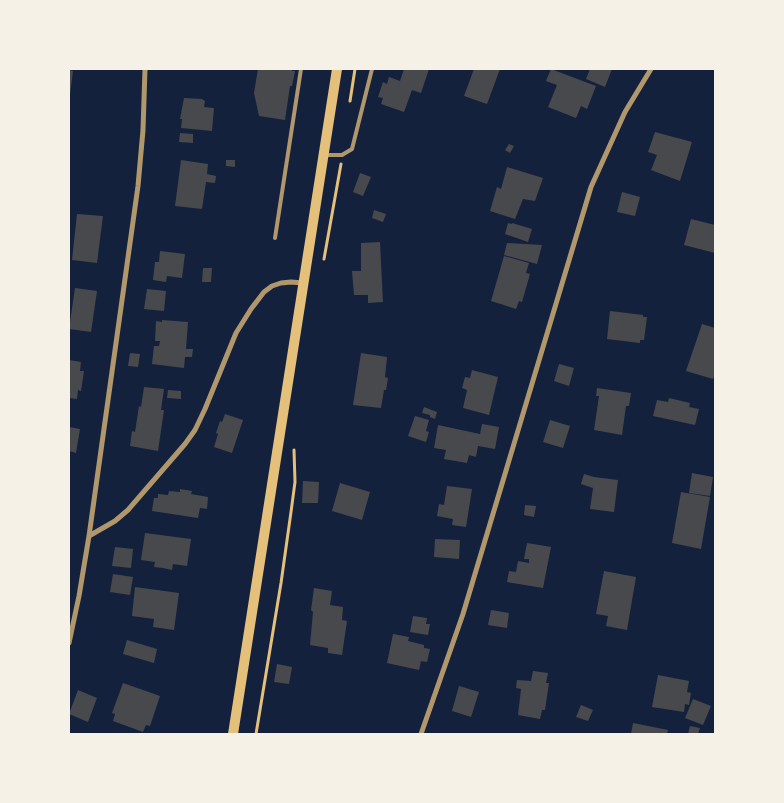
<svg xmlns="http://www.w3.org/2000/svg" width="784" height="803" font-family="'Sofia Sans Condensed',sans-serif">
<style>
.building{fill:#48494c}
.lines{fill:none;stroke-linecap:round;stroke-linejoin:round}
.path{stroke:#e5c07b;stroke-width:3}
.service{stroke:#b1986c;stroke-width:4}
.minor{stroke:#b1986c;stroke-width:5}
.secondary{stroke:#e5c07b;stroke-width:10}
</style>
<rect width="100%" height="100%" fill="#14213d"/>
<path class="building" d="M258 69H293L292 71H295L292 86H290L285 120 259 116 254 93Z
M404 69H429L421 93 412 90 404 112 381 104 383 98 378 97 383 82 387 84 389 77 400 81Z
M474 69H500L487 104 464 96Z
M551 69 596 86 587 109 581 106 576 118 548 107 557 85 546 81Z
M590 69H612L605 87 586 79Z
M69 70 73 71 70 95H69Z
M184 98 202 99 205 101 204 107 214 108 212 131 181 128 182 119H180Z
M655 132 692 142 680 181 651 170 657 155 648 152Z
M180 133 193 134V143L179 142Z
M509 144 514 146 510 153 505 150Z
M181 160 208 164 207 174 216 176 215 183 206 182 202 209 175 206Z
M226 160H235V167L226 166Z
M507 167 543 178 535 201 523 199 515 219 490 211 497 187 501 189Z
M360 173 371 177 363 196 353 192Z
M622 192 640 197 635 216 617 212Z
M374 210 386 214 383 222 372 218Z
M77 214 103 216 97 263 72 260Z
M691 219 715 225V253L684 245Z
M508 223 512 224V223L532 229 528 242 505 234Z
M380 242 383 302 368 303V295H354L352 271H361V243Z
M507 243 542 245 537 264 504 255Z
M160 251 185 254 182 278 167 276 166 282 153 280 155 262H159Z
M504 256 529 263 526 273 530 274 522 302 519 301 516 309 491 301Z
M203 268H212L211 282H202Z
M75 288 97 291 91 332 69 329Z
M147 289 166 291 164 311 144 309Z
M610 311 643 315V317H647L644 340H640V343L607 339Z
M162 320 188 322 186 349H193L192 357H185L184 368 152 364 154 346H159L160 341H155L156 321 162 322Z
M702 324 715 328V374L713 379 686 371Z
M130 353 140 354 138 367 128 366Z
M361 353 387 357 385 377 388 378 386 390H384L381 408 353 405Z
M69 360 81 362 80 371H84L81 391 78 390 77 399 69 398Z
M559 364 574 368 569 386 554 381Z
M472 370 498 377 489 415 463 408 467 390 462 388 465 377 470 378Z
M144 387 164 389 161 410H164L158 451 130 446 132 431 135 432 139 406 141 407Z
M597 388 631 393 629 406H626L622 435 594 430 599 396H596Z
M168 390 181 391V399L167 398Z
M669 398 690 403 689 407 699 409 695 425 653 416 657 400 668 402Z
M424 407 437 412 435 419 430 417V415L422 413Z
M225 414 243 420 232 453 214 447 218 434 216 433 220 421 222 422Z
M415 416 429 420 426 431 429 432 426 442 408 436Z
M550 420 570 426 563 448 543 442Z
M482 424 499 427 495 449 478 446 476 457 469 455 467 463 444 459 446 450 434 448 438 425 480 434Z
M69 427 80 429 76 453 69 451Z
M692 473 713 477 710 496 689 493Z
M584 474 594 477 618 480 614 512 590 509 593 488 581 484Z
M303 481 319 482 318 503H302Z
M340 483 370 492 362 520 332 511Z
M447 486 472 489 466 527 452 525 453 519 437 516 439 504 444 505Z
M180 489 192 491 191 494 208 497 207 509 200 508 198 518 152 511 154 498H158V494L168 495 169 491 180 492Z
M681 492 710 497 701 549 672 543Z
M525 505 536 506 534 517 524 515Z
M145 533 191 539 187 566 173 564 172 570 163 568 154 567 155 562 141 560Z
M435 539 460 540 459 559 434 557Z
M527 543 551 547 543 588 507 582 509 571 516 572 518 561 529 563V559H524Z
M115 547 133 549 131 568 112 566Z
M604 571 636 577 627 630 606 626 608 616 596 614Z
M113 574 133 577 130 595 110 592Z
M135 587 179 593 174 630 153 627 154 619 132 616Z
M314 588 332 591 330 605 343 607 342 620 347 621 342 655 328 653V648L310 645 313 612 311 610Z
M491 610 509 613 507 628 488 625Z
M413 616 427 618 426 624H430L428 635 410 632Z
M393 634 409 637 408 641 424 645V648L430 649 427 662 421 661 419 670 387 663Z
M127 640 157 649 154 663 123 654Z
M277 664 292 667 289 684 274 682Z
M533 671 548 673 546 683H549L545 710H542L540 719 518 715 521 689 516 688 517 680 531 681Z
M658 675 689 681 687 692 691 693 689 705 685 704 684 712 652 707Z
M123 683 160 696 150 726 146 725 143 732 113 721 115 714 112 713Z
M459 686 479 692 471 717 452 711Z
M78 690 97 698 88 722 69 714Z
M693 699 711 706 703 725 685 718Z
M581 705 593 710 588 721 576 717Z
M633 723 668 730 667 734H631Z
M690 726 700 728 698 734H688Z"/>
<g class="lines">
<path class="path" d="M350 101 355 69
M324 259 341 164
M256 734 281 583 291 512 295 482 294 450"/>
<path class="service" d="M324 155H342L352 149 372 69
M275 238 301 69"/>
<path class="minor" d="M89 536 115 521 128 510 185 444 195 430 205 409 236 333 251 309 264 292 272 286 281 283 291 282 303 283
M69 643 79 596 89 536 138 186 143 130 145 69
M421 734 463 614 591 187 625 112 651 69"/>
<path class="secondary" d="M233 734 337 69"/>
</g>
<rect width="784" height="803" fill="none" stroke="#f6f1e7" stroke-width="140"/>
</svg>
